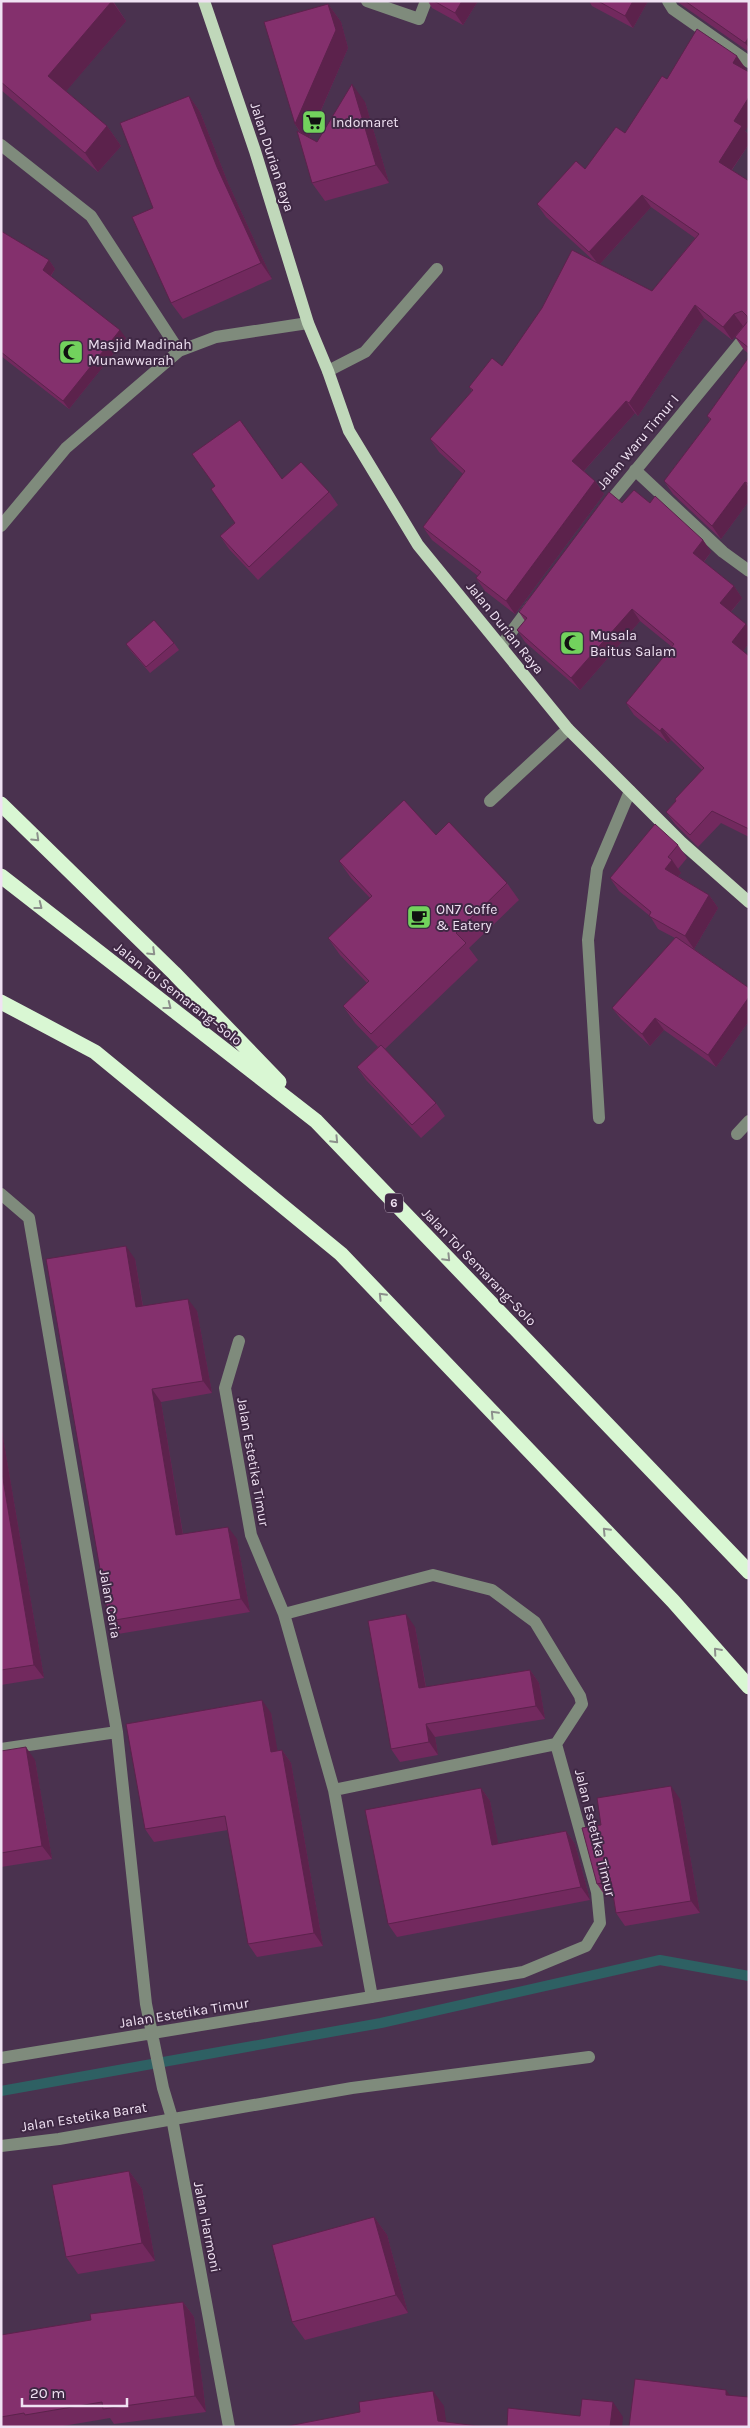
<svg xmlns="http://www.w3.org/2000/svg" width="750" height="2428" font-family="Karla,sans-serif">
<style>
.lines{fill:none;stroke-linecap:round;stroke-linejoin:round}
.stream{stroke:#2e6063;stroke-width:10}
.minor{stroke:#7f8b7c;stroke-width:12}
.major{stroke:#c0d8ba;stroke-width:12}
.highway{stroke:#d9f7d3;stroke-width:15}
.wall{fill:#72295e;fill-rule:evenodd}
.shaded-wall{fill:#5c224c}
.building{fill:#84306d;stroke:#5c224c}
.oneway{stroke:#8c908c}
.labels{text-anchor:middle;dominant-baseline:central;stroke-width:4;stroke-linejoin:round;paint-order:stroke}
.shield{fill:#3f2844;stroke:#bbaabe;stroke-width:1}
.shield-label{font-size:12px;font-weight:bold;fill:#f0e2f3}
.poi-label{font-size:14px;fill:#f0e2f3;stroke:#3f2844;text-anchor:start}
.street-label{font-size:14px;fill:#f0e2f3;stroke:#3f2844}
</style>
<rect width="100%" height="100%" fill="#4a324f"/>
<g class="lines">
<path class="stream" d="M1 2091 381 2023 660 1960 749 1976"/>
<path class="minor" d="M367 1 419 19 426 1
M668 1 673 9 749 62
M1 145 91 216 179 351
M328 371 365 352 437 269
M635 470 723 552 749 571
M603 510 749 332
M1 526 66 448 179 351 216 337 308 323
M501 646 532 604
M490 801 568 729
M599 1118 588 940 597 869 630 791
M737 1134 749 1121
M1 1194 29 1218 117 1732 146 2004 163 2088 172 2118 229 2427
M239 1341 225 1388 251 1535 284 1614 334 1790 556 1744 582 1704 580 1696 535 1622 492 1590 433 1575 284 1614
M1 1749 117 1732
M334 1790 372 1997
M1 2058 523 1972 586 1946 600 1923 597 1892 556 1744
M1 2146 59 2139 352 2088 589 2057"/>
<path class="major" d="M204 1 255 151 308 323 328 371 349 431 418 545 568 729 681 842 749 902"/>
<path class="highway" d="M1 804 174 973 279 1082
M1 876 316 1121 749 1572
M1 1002 95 1052 341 1254 673 1601 749 1687"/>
</g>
<path class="wall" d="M1 1H113L126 21 66 91 107 126 121 146 98 172 1 90Z
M428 1H478L463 25 432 8Z
M589 1H648L633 28 592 6Z
M678 1H749V52L679 3Z
M328 4 341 22 348 48 309 138 317 142 365 102 389 183 325 201 312 183 301 134 295 124Z
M746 69 745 131 749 135V144L732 170 749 181V354L744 350 735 337 744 326 732 340 704 318 638 416 635 413 584 471 595 481 604 494 515 614 485 591 476 578 478 576 432 540 423 527 463 474 439 452 430 439 472 391 469 387 502 366 594 261 546 217 537 204 585 169 625 133 667 79ZM651 207 695 238 652 291 600 264Z
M189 96 200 112 228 183 272 279 183 319 171 303 153 208Z
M1 231 49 260 55 269 51 276 126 338 69 409 1 356Z
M749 357V501L721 539 673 494 664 481 710 420 707 416Z
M282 479 329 492 338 505 258 580 229 549 220 536Z
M622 503H650L703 540 711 552 704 562 734 586 742 598 731 612 749 628V643L743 651 749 656V837L721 823 698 847 675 824 666 812 702 770 671 740 668 743 634 715 626 703 672 647 640 621 580 690 525 642 517 630 525 621 519 612Z
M174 643 179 650 150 673 131 651 126 644Z
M436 835 507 883 519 900 469 948 478 960 385 1049 436 1103 445 1116 421 1138 366 1080 357 1067 378 1047 355 1023 343 1006 367 983 340 955 328 938 370 898 351 878 339 861Z
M678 845 687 858 678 869 681 873 678 876 709 895 718 908 694 949 749 988V1021L716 1067 664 1030 650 1046 621 1019 612 1008 675 938 658 929 650 916 619 891 610 878Z
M135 1259 143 1306 197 1311 212 1393 161 1402 183 1534 237 1539 250 1612 118 1634 109 1621Z
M1 1426 44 1678 1 1685Z
M415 1627 426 1687 530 1670 539 1683 545 1719 435 1737 438 1755 400 1762 391 1749Z
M271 1713 277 1751 282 1750 291 1763 323 1946 257 1957 248 1944 228 1830 154 1842 145 1829Z
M1 1751 35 1760 52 1859 1 1867Z
M481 1788 490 1801 498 1844 566 1831 575 1844 590 1900 397 1937 388 1924Z
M680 1799 700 1913 625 1926 616 1913 613 1895 606 1897 597 1884 601 1825Z
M129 2171 142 2189 155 2261 78 2274 66 2257Z
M374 2217 387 2235 408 2313 305 2340 292 2322Z
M183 2302 194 2317 206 2412 114 2424 110 2418 57 2427H1V2335L91 2320Z"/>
<path class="shaded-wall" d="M112 1 126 21 62 96 48 76Z
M462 1H478L463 25 455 13Z
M633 1H648L633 28 625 16Z
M328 4 341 22 348 48 307 142 295 124Z
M749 37V48L745 43Z
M737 56 746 69 742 75 733 63Z
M352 84 365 102 389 183 376 165Z
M189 96 200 112 228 183 272 279 261 263 217 167Z
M749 97V125L745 131 749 135V144L728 175 719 162 734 121Z
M107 126 121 146 98 172 85 153Z
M642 195 651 207 599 265 589 252Z
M49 260 55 269 49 278 43 270Z
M695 305 704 318 638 416 629 403Z
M734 314 743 326 732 340 723 327Z
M120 330 126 338 69 409 63 401Z
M626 401 635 413 581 474 572 461Z
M595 481 604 494 515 614 506 601Z
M745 482 749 488V501L721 539 712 526Z
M703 540 711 552 701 565 693 553Z
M734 586 742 598 728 615 720 603Z
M632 609 640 621 580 690 571 678Z
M746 624 749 628V643L741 654 732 642Z
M662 728 671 740 668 743 660 731Z
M672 860 681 873 674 881 665 869Z
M709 895 718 908 694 949 685 936Z
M749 997V1021L716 1067 708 1055Z
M655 1018 664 1030 650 1046 642 1034Z
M126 1246 135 1259 145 1320 136 1307Z
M188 1299 197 1311 212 1393 203 1381Z
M152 1389 161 1402 185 1548 176 1535Z
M1 1426 44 1678 34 1665 1 1467Z
M228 1527 237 1539 250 1612 241 1599Z
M406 1614 415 1627 428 1700 419 1688Z
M530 1670 539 1683 545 1719 536 1706Z
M262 1700 271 1713 280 1765 271 1752Z
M426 1724 435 1737 438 1755 429 1742Z
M26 1747 35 1760 52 1859 42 1846Z
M282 1750 291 1763 323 1946 314 1933Z
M671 1786 680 1799 700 1913 691 1901Z
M481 1788 490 1801 501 1858 492 1845Z
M566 1831 575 1844 590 1900 581 1887Z
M129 2171 142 2189 155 2261 142 2243Z
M374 2217 387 2235 408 2313 396 2295Z
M183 2302 194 2317 206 2412 195 2396Z
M726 2390 735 2402 726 2395Z
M433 2391 444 2406 447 2427 438 2421Z
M613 2402 623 2417 622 2427H610Z"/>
<path class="building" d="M1 1H112L48 76 107 126 85 153 1 82Z
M434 1H462L455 13Z
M598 1H633L625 16Z
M685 1H749V37L745 43Z
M328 4 336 30 295 124 264 22Z
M697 29 737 56 733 63 749 72V97L734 121 742 126 719 162 749 181V348L735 337 748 321 747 316 742 311 734 314 723 327 695 305 629 403 626 401 572 461 595 481 506 601 476 578 481 572 423 527 465 471 430 439 473 390 469 387 492 358 502 366 542 308 572 250 652 291 699 234 642 195 589 252 537 204 576 161 585 169 616 127 625 133 662 76 667 79Z
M352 84 376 165 312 183 297 131 317 142Z
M189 96 217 167 261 263 171 303 132 217 153 208 120 123Z
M1 231 49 260 43 270 120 330 63 401 1 352Z
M749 357V484L745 482 712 526 664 481 711 419 707 416Z
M240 420 282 479 301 462 329 492 249 567 220 536 235 523 211 489 215 486 192 454Z
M634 490 650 503 655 496 703 540 693 553 734 586 720 603 746 624 732 642 749 656V829L712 811 690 835 666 812 676 801 675 799 704 768 662 728 660 731 626 703 674 644 632 609 571 678 517 630 527 618 519 612 609 492 622 503Z
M154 620 174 643 146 667 126 644Z
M404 800 436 835 449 822 507 883 456 933 466 943 371 1034 343 1006 369 981 328 938 372 896 339 861Z
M655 824 678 845 668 857 672 860 665 869 709 895 685 936 649 916 651 912 610 878Z
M676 937 749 988V997L708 1055 655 1018 642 1034 612 1008Z
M381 1045 436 1103 412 1125 357 1067Z
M126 1246 136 1307 188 1299 203 1381 152 1389 176 1535 228 1527 241 1599 109 1621 46 1259Z
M1 1467 34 1665 1 1670Z
M406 1614 419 1688 530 1670 536 1706 426 1724 429 1742 391 1749 368 1621Z
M262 1700 271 1752 282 1750 314 1933 248 1944 225 1816 145 1829 126 1724Z
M26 1747 42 1846 1 1853V1751Z
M671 1786 691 1901 616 1913 611 1881 597 1884 582 1828 601 1825 597 1798Z
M481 1788 492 1845 566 1831 581 1887 388 1924 365 1810Z
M129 2171 142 2243 66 2257 52 2185Z
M374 2217 396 2295 292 2322 272 2245Z
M183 2302 195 2396 103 2409 102 2402 25 2415 24 2413 1 2417V2335L91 2320 90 2314Z
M635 2379 726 2390V2395L749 2397V2427H629Z
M433 2391 438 2421 486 2427H283L360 2412 359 2402Z
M582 2399 613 2402 610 2427H507L508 2408 580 2416Z"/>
<defs><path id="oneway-chevron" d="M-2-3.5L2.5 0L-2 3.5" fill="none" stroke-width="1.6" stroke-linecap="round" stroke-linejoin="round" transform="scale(1.25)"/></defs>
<g class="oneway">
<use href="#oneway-chevron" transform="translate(36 838) rotate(44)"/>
<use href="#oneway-chevron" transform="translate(39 906) rotate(38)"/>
<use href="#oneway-chevron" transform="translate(152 952) rotate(44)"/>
<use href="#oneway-chevron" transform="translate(168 1006) rotate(38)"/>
<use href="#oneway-chevron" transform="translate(335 1140) rotate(46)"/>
<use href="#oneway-chevron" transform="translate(447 1258) rotate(46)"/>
<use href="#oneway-chevron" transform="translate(382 1296) rotate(-134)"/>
<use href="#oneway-chevron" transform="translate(494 1414) rotate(-134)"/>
<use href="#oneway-chevron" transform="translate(606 1531) rotate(-134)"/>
<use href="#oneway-chevron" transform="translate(717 1651) rotate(-131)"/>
</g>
<defs>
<symbol id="supermarket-square" viewBox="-11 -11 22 22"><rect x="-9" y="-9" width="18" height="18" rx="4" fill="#72d25d" stroke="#3f2844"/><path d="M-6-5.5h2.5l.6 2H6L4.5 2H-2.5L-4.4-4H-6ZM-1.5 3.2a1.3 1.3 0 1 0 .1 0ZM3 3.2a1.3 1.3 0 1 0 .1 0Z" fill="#111"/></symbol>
<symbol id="mosque-square" viewBox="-11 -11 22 22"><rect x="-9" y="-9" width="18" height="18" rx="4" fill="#72d25d" stroke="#3f2844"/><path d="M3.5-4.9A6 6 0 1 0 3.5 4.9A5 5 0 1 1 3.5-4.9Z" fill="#111"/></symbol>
<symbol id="cafe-square" viewBox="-11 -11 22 22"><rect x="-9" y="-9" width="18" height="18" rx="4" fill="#72d25d" stroke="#3f2844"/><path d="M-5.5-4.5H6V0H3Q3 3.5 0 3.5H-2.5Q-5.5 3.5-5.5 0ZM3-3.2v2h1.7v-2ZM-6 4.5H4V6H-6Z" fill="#111"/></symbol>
</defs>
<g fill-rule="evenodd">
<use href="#supermarket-square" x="300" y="108" width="28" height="28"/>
<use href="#mosque-square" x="57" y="338" width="28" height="28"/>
<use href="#mosque-square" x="558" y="629" width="28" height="28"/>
<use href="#cafe-square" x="405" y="903" width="28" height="28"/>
</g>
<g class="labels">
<rect class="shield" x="385" y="1193.5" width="18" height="19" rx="4"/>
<g class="shield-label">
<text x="394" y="1203">6</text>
</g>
<g class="poi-label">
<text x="332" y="122">Indomaret</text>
<text x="88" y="344">Masjid Madinah<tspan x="88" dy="16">Munawwarah</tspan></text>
<text x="590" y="635">Musala<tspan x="590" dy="16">Baitus Salam</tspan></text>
<text x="436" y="909">ON7 Coffe<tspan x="436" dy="16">&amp; Eatery</tspan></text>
</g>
<g class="street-label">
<text transform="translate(272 157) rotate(72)">Jalan Durian Raya</text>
<text transform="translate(638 442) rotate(-50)">Jalan Waru Timur I</text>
<text transform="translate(505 628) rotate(51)">Jalan Durian Raya</text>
<text transform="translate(178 994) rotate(38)">Jalan Tol Semarang–Solo</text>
<text transform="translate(479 1267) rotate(46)">Jalan Tol Semarang–Solo</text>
<text transform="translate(253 1462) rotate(80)">Jalan Estetika Timur</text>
<text transform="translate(110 1604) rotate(80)">Jalan Ceria</text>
<text transform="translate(595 1833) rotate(76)">Jalan Estetika Timur</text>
<text transform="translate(184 2013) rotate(-9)">Jalan Estetika Timur</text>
<text transform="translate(84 2117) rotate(-9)">Jalan Estetika Barat</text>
<text transform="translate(207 2227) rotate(79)">Jalan Harmoni</text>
</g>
</g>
<rect width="750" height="2428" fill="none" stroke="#f0e2f3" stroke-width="5"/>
<path d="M22 2398v8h105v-8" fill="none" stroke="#f0e2f3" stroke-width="2.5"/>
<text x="30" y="2398" font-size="15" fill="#f0e2f3" stroke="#3f2844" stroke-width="4" paint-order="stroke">20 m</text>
</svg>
